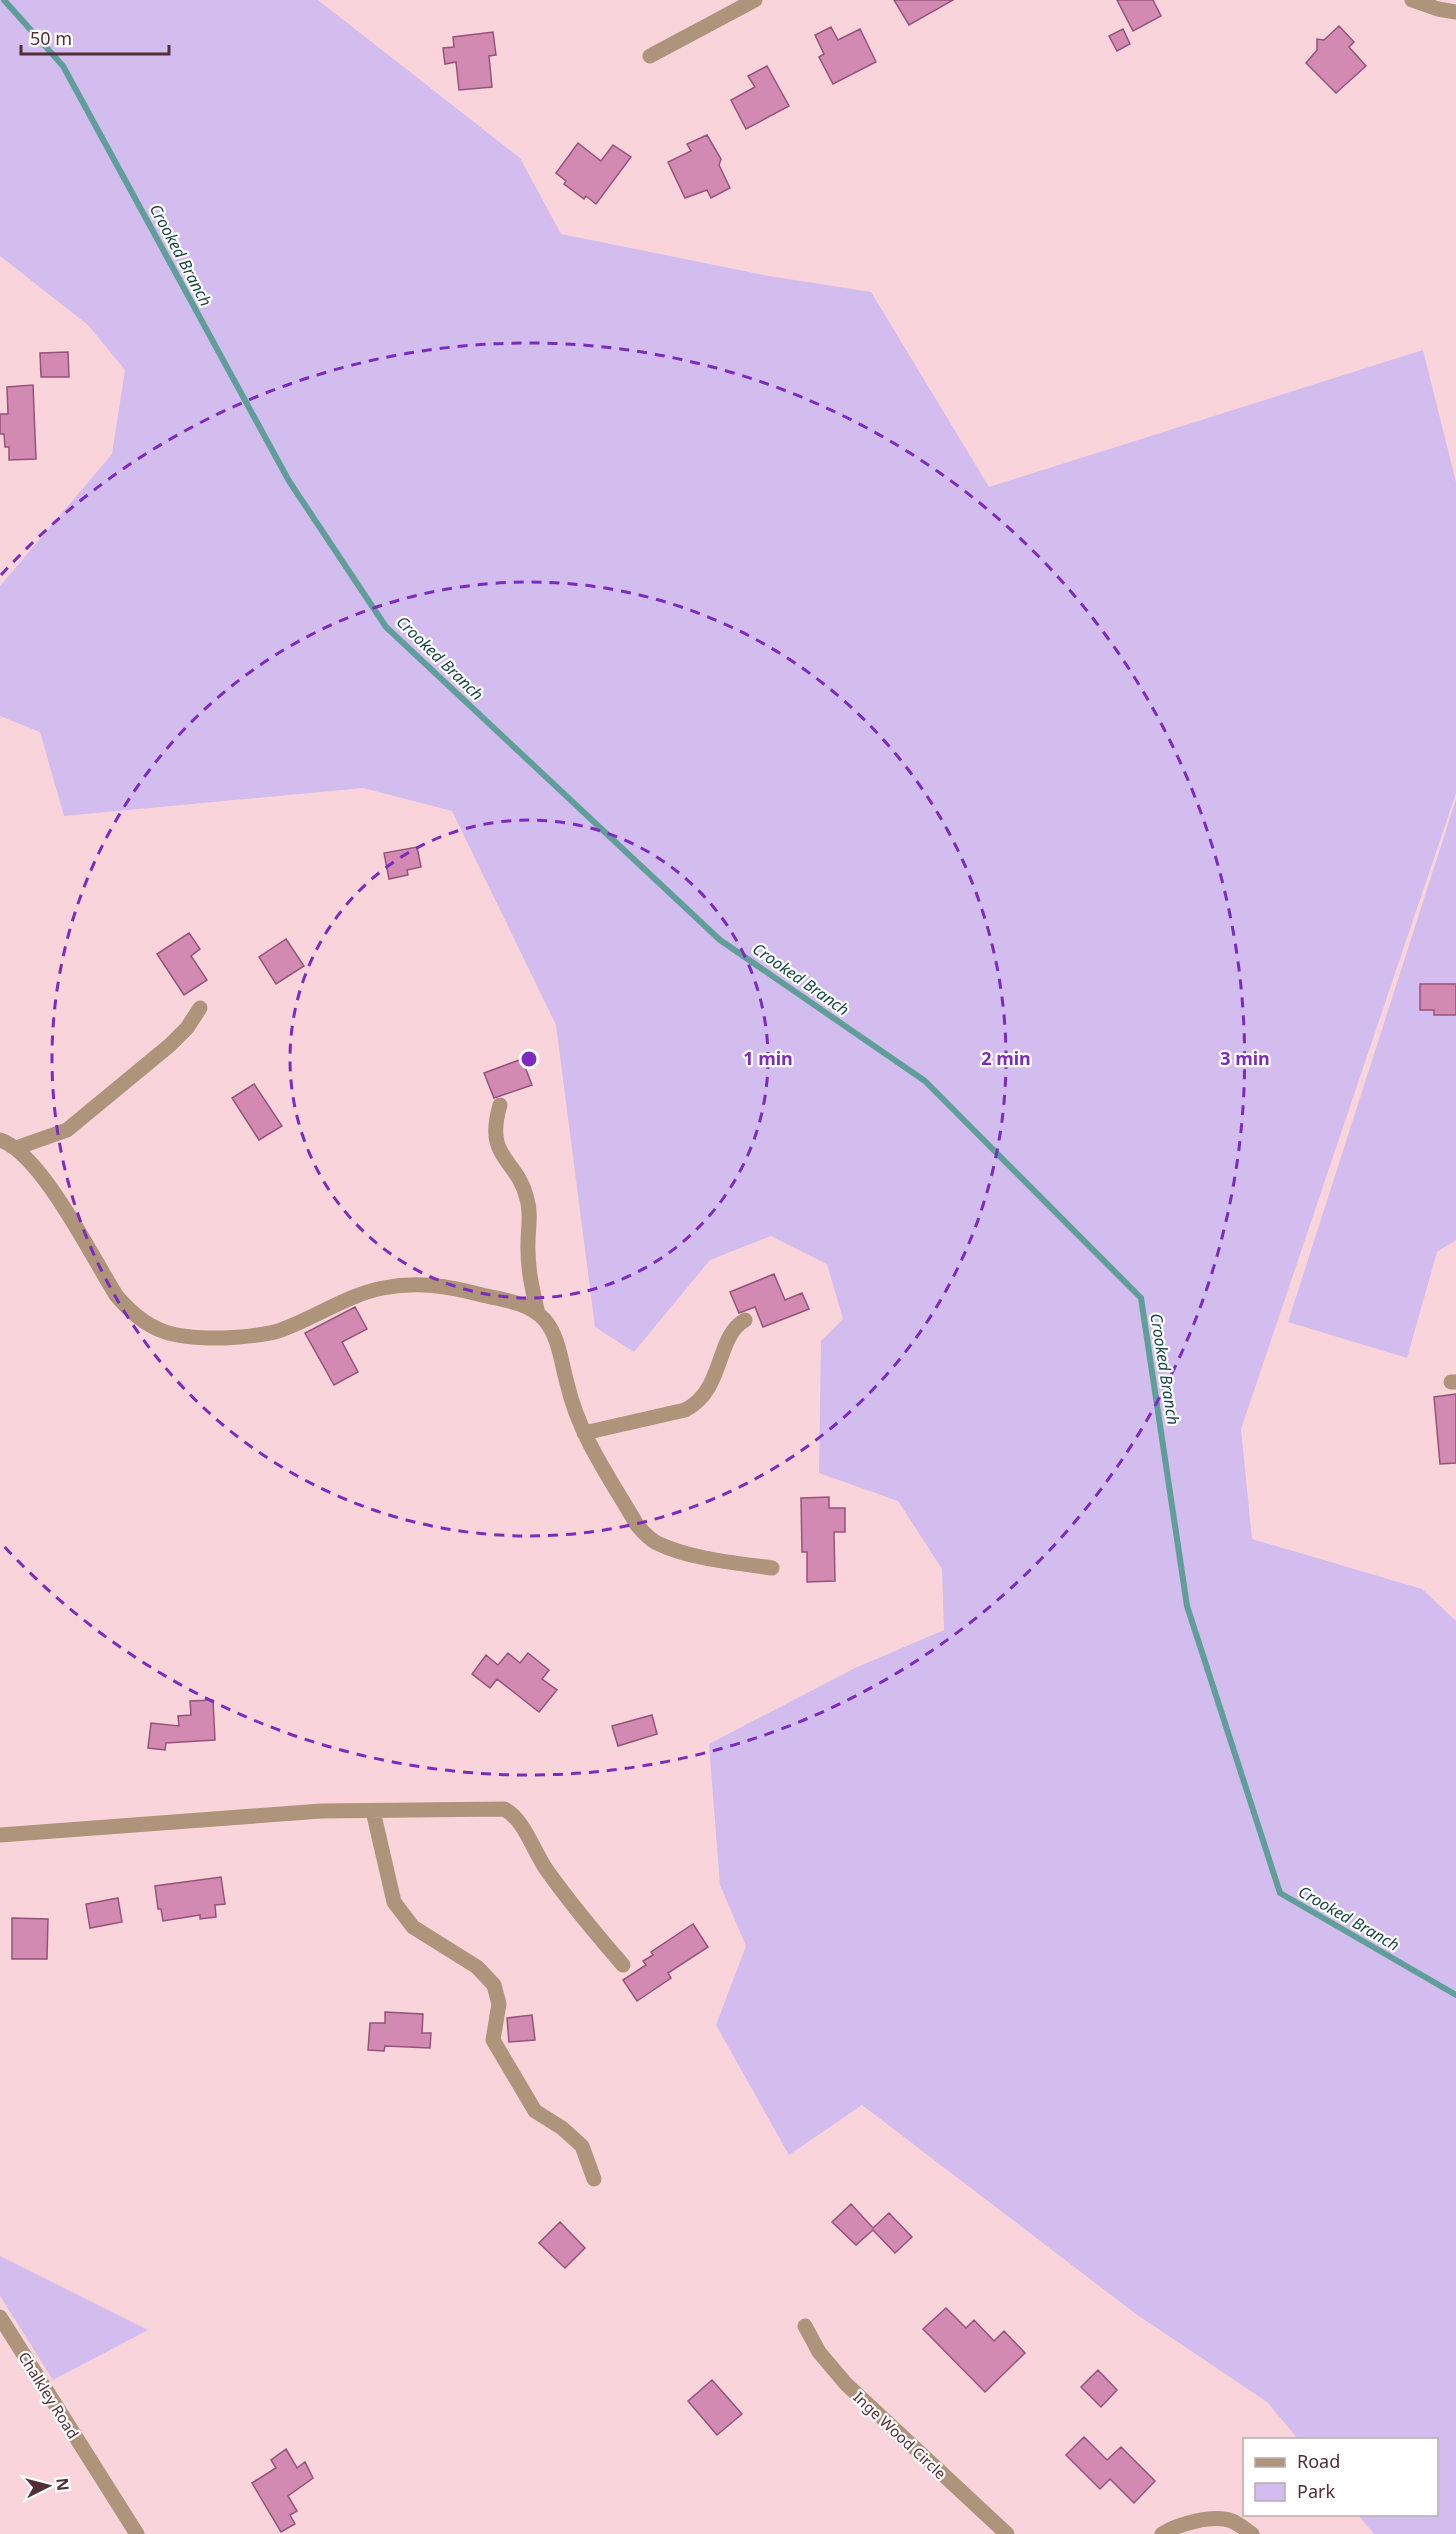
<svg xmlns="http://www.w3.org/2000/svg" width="1456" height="2534" font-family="'Noto Sans',sans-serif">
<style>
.green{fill:#d3bcee}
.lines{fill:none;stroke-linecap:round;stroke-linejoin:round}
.stream{stroke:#609f99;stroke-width:6}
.building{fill:#d28ab2;stroke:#965379;stroke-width:1.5}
.minor{stroke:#ad947b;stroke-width:15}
.ring{fill:none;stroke:#7b2cbf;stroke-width:3;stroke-dasharray:10 8}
.labels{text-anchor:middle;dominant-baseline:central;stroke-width:4.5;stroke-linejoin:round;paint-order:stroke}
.street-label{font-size:15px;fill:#512f37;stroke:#fff}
.water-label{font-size:16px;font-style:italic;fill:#174742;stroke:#fff}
.centre{fill:#7b2cbf;stroke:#fff;stroke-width:3}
.ring-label{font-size:18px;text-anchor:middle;font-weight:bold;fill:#7b2cbf;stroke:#fff;stroke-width:4.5;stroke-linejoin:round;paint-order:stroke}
</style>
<rect width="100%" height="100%" fill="#f9d5db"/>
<path class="green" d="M0 0H318L520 158 561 234 769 276 871 292 989 487 1423 350 1456 482V793L1241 1429 1252 1539 1422 1589 1456 1621V2534H1374L1358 2515 1436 2514V2440L1298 2439 1267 2402 1136 2314 862 2105 789 2155 716 2025 746 1946 720 1885 709 1744 855 1668 944 1630 942 1569 898 1501 819 1473 821 1341 843 1319 827 1264 771 1236 710 1260 634 1352 595 1327 556 1025 452 811 363 788 64 816 40 732 0 716V586L112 454 125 370 88 325 0 256Z
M1456 799V1240L1437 1252 1407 1358 1288 1322Z
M0 2256 148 2330 53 2380 0 2296Z"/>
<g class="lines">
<path class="stream" d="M4 0 63 66 289 481 386 627 720 940 925 1081 1141 1298 1187 1606 1280 1893 1456 1995"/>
</g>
<path class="building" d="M894 0H953L909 25Z
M1117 0H1153L1161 16 1133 31Z
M1339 26 1354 42 1349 47 1366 66 1336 93 1306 63 1317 50V39L1324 40Z
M831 27 838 40 860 29 876 62 833 84 819 57 824 54 815 35Z
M1123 29 1130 44 1117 51 1109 36Z
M493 32 496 55 489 56 492 87 459 90 456 62 445 64 443 48 454 47 453 37Z
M767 66 789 106 746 129 731 100 755 87 748 76Z
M707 135 721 159 719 165 730 188 711 198 707 190 685 198 668 162 691 151 687 144Z
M578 143 601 161 613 145 631 157 596 204 586 196 584 199 564 184 566 181 556 173Z
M68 352 69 377H41L40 353Z
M33 385 36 459 9 460V447H5L4 434H0V414H8L7 387Z
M417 847 421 867 407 870 408 875 389 879 384 853Z
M189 933 200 949 191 956 207 980 184 995 157 954Z
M286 939 304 966 276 984 259 957Z
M1420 984H1456V1015H1434V1010H1420Z
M522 1059 532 1085 494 1098 484 1073Z
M254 1084 282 1126 259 1140 232 1098Z
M774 1274 785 1300 802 1293 809 1309 763 1327 755 1307 739 1313 730 1292Z
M355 1307 367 1329 342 1342 358 1372 334 1385 305 1333Z
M1456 1394V1463L1440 1464 1434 1397Z
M829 1497V1508H845V1532H834L835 1581 807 1582V1552H802L801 1498Z
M508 1653 520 1663 528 1653 549 1670 542 1679 557 1690 539 1712 497 1679 490 1688 472 1674 486 1655 498 1665Z
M213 1700 215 1740 166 1743 165 1750 148 1748 151 1723 179 1726 178 1716 191 1715 190 1701Z
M652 1715 657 1734 618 1746 612 1726Z
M221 1877 225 1904 215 1905 216 1917 200 1919V1915L163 1921 161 1909H158L155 1886Z
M118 1898 122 1922 90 1928 86 1904Z
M12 1918 48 1919 47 1959H12Z
M693 1924 708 1947 668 1973 671 1978 637 2001 623 1980 646 1965 643 1961 653 1955 651 1952Z
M385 2012 423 2014 422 2033H431L430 2048 385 2046 384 2051 368 2050 370 2023H385Z
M532 2015 535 2040 509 2042 507 2018Z
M851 2204 873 2228 889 2213 912 2237 895 2253 873 2230 856 2245 832 2222Z
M560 2222 585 2248 565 2268 539 2243Z
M946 2308 966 2328 974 2320 994 2341 1004 2331 1025 2353 985 2392 923 2329Z
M1098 2370 1117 2390 1101 2407 1081 2387Z
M712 2380 742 2414 717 2435 688 2401Z
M1084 2437 1107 2460 1121 2447 1155 2481 1134 2503 1110 2479 1100 2489 1066 2455Z
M286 2449 297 2468 305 2462 313 2478 288 2496 297 2511 290 2515 295 2524 281 2532 252 2483 276 2468 271 2460Z"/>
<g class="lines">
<path class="minor" d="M1412 0 1438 9 1456 12
M650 56 755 0
M500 1105C484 1160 517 1157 527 1199 532 1216 527 1232 528 1250 528 1272 533 1292 538 1314
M0 1140C41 1153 92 1257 116 1295 148 1334 176 1339 224 1338 243 1337 260 1336 278 1331 314 1319 346 1295 383 1288 418 1281 448 1286 482 1295 504 1300 527 1302 544 1319 559 1336 561 1362 567 1383 579 1436 610 1478 637 1525 643 1532 649 1539 657 1543 689 1559 737 1563 772 1568
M16 1148 67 1130 170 1045 187 1028 200 1008
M1451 1382H1456
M584 1433 685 1410C725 1390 715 1337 745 1320
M373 1811 394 1902 413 1927 477 1967 494 1985 499 2004 493 2040 535 2111 562 2128 582 2146 594 2179
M0 1835 321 1811 504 1809C524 1819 533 1850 546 1869 570 1903 596 1934 623 1965
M0 2317 137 2534
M805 2326 819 2352 846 2384 1007 2534
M1162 2534C1178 2524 1213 2514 1232 2521 1239 2524 1246 2530 1252 2534"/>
</g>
<g class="ring">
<circle cx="529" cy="1059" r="239"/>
<circle cx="529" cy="1059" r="477"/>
<path d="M1 575A716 716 0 1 1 1 1543"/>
</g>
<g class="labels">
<g class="street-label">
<text transform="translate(49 2395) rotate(58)">Chalkley Road</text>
<text transform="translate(900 2435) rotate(43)">Inge Wood Circle</text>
</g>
<g class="water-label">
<text transform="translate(181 255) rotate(62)">Crooked Branch</text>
<text transform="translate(440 658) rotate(44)">Crooked Branch</text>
<text transform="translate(801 979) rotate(35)">Crooked Branch</text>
<text transform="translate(1165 1369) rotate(81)">Crooked Branch</text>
<text transform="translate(1349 1918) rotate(30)">Crooked Branch</text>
</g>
</g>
<circle cx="529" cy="1059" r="9" class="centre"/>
<g class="ring-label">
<text x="768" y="1065">1 min</text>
<text x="1006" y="1065">2 min</text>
<text x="1245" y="1065">3 min</text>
</g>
<rect x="1243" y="2438" width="195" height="78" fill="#ffffff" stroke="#b9acaf" stroke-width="1.5"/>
<rect x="1255" y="2458" width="30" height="9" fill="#ad947b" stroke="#b9acaf" stroke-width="1.5"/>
<text x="1297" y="2468" font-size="18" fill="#512f37">Road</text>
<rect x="1255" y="2483" width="30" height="18" fill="#d3bcee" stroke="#b9acaf" stroke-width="1.5"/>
<text x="1297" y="2498" font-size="18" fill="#512f37">Park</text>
<g transform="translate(48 2486) rotate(84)" stroke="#ffffff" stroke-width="4.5" paint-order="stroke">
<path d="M0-4.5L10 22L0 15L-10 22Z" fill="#512f37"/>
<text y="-9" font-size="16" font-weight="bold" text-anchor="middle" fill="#512f37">N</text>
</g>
<path d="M21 45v9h148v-9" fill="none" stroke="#512f37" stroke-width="3"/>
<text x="30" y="45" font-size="18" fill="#512f37" stroke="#ffffff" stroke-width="4.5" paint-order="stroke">50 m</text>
</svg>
